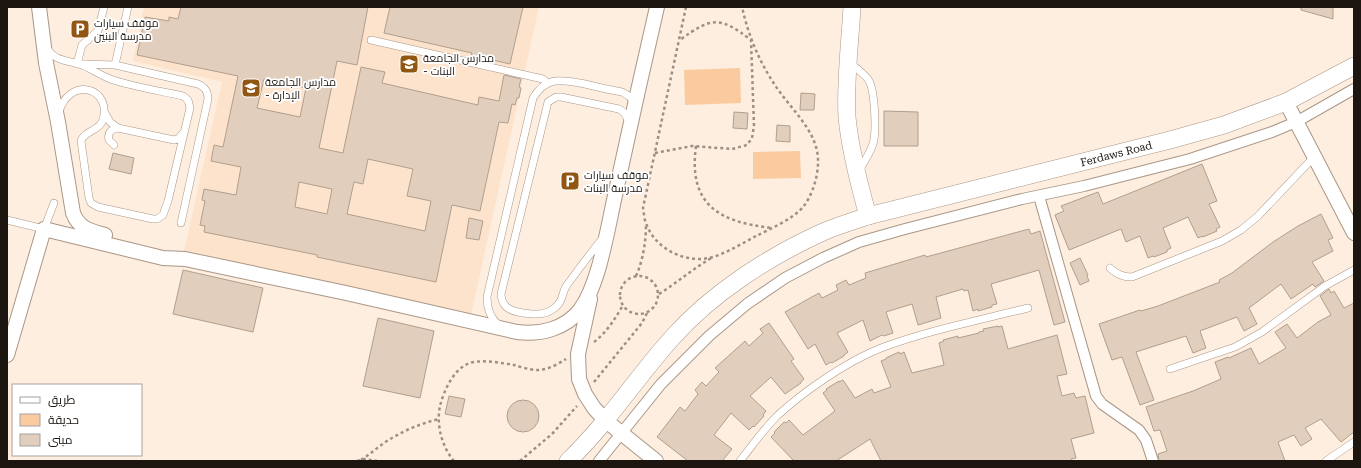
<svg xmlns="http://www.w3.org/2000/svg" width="1361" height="468" font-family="'Roboto Serif',Cairo,serif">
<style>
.built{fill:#fde3cc}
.green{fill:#facb9f}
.building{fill:#e1cebc;stroke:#b19f8e;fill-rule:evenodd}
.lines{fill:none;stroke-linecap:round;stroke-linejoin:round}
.service-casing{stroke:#a99786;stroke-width:8}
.pedestrian-casing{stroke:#a99786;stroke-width:12}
.minor-casing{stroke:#a99786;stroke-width:16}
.tertiary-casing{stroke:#a99786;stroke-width:18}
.path{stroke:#9c9086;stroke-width:2.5;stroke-dasharray:3 3;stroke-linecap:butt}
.service{stroke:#fff;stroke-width:7}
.pedestrian{stroke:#fff;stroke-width:10}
.minor{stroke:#fff;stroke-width:14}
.tertiary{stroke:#fff;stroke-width:17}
.labels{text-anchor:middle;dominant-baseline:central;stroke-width:3.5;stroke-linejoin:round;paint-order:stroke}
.poi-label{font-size:11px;fill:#1d1610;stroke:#fff;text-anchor:start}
.street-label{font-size:11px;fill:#1d1610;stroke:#fff}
</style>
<rect width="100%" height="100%" fill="#feeee0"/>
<path class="built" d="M144 7H539L471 315 184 251 222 82 133 61Z"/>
<path class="green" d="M740 68 741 103 685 105 684 70Z
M800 151 801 178 753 179V152Z"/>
<path class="building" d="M181 7H368L357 65 337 61 319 148 343 153 361 67 385 72 382 83 478 105 479 97 499 101 504 75 521 79 519 87 521 88 519 98H517L515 105 512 104 508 123 499 122 480 211 452 205 436 282 317 257V255L204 232 205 226 200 225 205 201 202 200 204 189 236 195 241 167 211 161 214 145 223 147 238 76 137 55 145 17 169 21V17L178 19ZM264 79 306 88 300 117 257 108ZM368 159 413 169 407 196 431 201 425 231 347 214 354 182 363 184ZM299 182 332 189 327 214 295 207Z
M390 7H523L510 64 471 55 472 53 384 33Z
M1301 7H1333V19L1301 10Z
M801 93 815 94 814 110H800Z
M884 111 918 112V146H884Z
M734 112 748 113 747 129 733 128Z
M777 125 790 126V142L776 141Z
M113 153 134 158 131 174 109 169Z
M1202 164 1217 201 1209 204 1220 227 1216 229 1217 231 1203 237V236L1198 238 1188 217 1163 228 1171 248 1167 250V252L1154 257 1153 256 1148 258 1140 236 1126 242 1121 229 1069 250 1055 215 1064 211 1061 206 1098 192 1103 204Z
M1321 214 1333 238 1328 240 1333 251 1312 262 1324 281 1315 287 1313 284 1291 299 1281 284 1249 308 1257 324 1244 331 1237 317 1200 331 1206 348 1193 353 1186 336 1136 352 1154 400 1140 405 1122 357 1112 360 1099 324 1140 310 1141 311 1158 306 1220 282 1219 280 1232 273 1273 242 1298 226Z
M469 218 483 221 479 240 466 238Z
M1029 229 1031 234 1040 231 1065 322 1054 325 1039 270 991 284 997 304 992 305V307L978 311V309L973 311 968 290 964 291 963 289 936 297 941 318 918 325 912 304 886 312 893 333 884 336 882 335 870 341 863 320 837 333 848 352 844 355V356L832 363 831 362 826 365 815 344 808 349 785 312 819 293 822 298 838 290 836 285 846 280 849 285 866 278 865 273 925 255 926 257Z
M1080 258 1088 275 1087 276 1089 281 1080 285 1070 263Z
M183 270 263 288 253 332 173 314Z
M1329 289 1331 293 1334 291 1344 308 1354 303V432L1341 442 1321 419 1305 428 1312 439 1301 446 1294 435 1278 442 1285 461H1159L1158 454 1167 451 1160 430 1154 431 1146 407 1193 391 1221 379 1215 362 1228 357 1229 358 1251 348 1259 364 1286 348 1275 332 1287 324 1297 338 1318 322 1331 315 1320 296Z
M378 318 434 331 420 398 363 386Z
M769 323 794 359 791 361 804 379 801 382V383L785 394 771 377 750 396 766 411 763 415 764 416 754 427 753 426 749 430 731 413 714 435 732 449 722 461H688L657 437 680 407 685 411 698 394 695 390 702 382 706 386 719 372 715 368 745 341 749 346 763 333 760 329Z
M998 326V327L1002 326 1008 349 1057 335 1067 374 1057 376 1062 396 1074 393 1076 398 1085 396 1094 433 1071 439 1076 458 1071 459 1072 461H881L870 439 836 461H794L771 437 775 433 774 432 784 422 786 423 789 420 803 435 835 411 823 393 827 390 826 389 839 381V382L843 380 855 398 872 389 874 393 891 387 881 361 886 359V358L899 352 900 354 904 352 912 373 944 365 939 343 944 341 943 340 958 336V338L979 333V332L984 331 983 329Z
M449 396 465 399 461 417 445 414Z
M507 416a16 16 0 1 1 32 0a16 16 0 1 1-32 0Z"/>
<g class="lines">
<defs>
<path id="service" d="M371 40 543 79 547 83
M47 48C55 61 65 60 79 64 91 68 101 76 113 80 135 87 160 91 183 96L188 100 190 108 168 201 163 215 157 219H153L98 207 91 203 89 198 81 141C85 129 103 132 104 114 107 86 69 78 59 112
M849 62C855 67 863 73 868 79 875 89 876 127 874 140 872 151 864 161 859 171
M77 64 82 45 98 31 104 7
M82 64 115 65 128 7
M115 65 198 84C205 87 208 91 208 99L181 223
M105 113 110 122 118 128 174 140 178 139 183 133
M114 145 109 140C107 132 112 129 118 128
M7 220 44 229 54 203
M602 239C590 254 578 270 567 285 563 290 563 297 560 302 550 317 533 315 518 312 508 310 502 306 501 294L548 102 556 97H561L619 109C625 112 627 116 629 122
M1110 268C1117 274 1122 277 1132 277L1222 241 1241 230 1257 217 1314 157
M499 325C490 318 487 308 487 297L533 98C547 75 562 80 585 84 597 87 610 90 622 92 627 95 633 97 633 104
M1170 369 1235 347 1262 332 1325 286 1354 270
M740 461C752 446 763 430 777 416 804 391 846 362 881 348 929 330 980 320 1028 308
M1326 461 1354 442"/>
<path id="pedestrian" d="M1039 196 1096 396 1102 404 1139 430 1146 440 1153 461
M599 461 661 384 709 336 747 304 785 278 823 258 859 242 905 229 1022 199 1084 186 1190 159 1272 132 1296 122 1354 89"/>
<path id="minor" d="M39 7 46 63 58 122 73 213C79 229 91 231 105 235
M1286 102 1354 233
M590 299 578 354 579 379 585 394 594 408 605 420 656 461
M7 355 44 229 163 258 185 259 346 293 517 332C540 335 565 329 580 310 600 283 608 225 616 191 629 130 643 68 657 7"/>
<g id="tertiary">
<path id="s1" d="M868 216 1170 140 1224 125 1286 102 1354 66"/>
<path d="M568 461C607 424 636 378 672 338 712 293 768 257 823 232 837 226 853 221 868 216 859 184 850 150 847 117 845 81 850 43 852 7"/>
</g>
</defs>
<use href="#service" class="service-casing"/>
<use href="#pedestrian" class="pedestrian-casing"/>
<use href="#minor" class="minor-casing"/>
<use href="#tertiary" class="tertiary-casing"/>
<path class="path" d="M686 7 643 208C644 213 644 219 646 223 655 250 689 266 716 256 730 251 743 243 756 236 770 229 793 219 803 207 812 196 818 177 818 162 819 131 788 107 773 82 758 59 748 34 742 7
M696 146C688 205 719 222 772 228
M655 153 692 146 732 149 747 145 752 138 754 126 751 40C720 16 711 17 680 40
M620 295a19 19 0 1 1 38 0a19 19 0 1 1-38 0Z
M636 276C643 260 646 242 646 224
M659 294C678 282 694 268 713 257
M594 342C607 332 615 319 623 305
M594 382 642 323 647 313
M361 460C372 453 381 444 392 438 407 429 423 423 439 419
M357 461 365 459 377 461
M454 461C442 447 436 425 440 406 444 390 455 365 474 362 487 360 501 363 514 365 521 367 530 370 538 370 548 370 558 364 566 359
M520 461 552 434 577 406"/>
<use href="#service" class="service"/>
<use href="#pedestrian" class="pedestrian"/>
<use href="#minor" class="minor"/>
<use href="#tertiary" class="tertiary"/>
</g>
<defs>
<symbol id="parking-square" viewBox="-11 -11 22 22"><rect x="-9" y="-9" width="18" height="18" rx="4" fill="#905612" stroke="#fff"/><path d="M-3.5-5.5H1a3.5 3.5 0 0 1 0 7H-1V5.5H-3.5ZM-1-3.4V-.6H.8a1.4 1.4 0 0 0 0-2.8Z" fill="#fff"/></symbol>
<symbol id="school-square" viewBox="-11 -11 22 22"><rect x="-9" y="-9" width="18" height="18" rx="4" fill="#905612" stroke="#fff"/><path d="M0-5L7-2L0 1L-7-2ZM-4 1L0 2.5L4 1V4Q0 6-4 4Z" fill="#fff"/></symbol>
</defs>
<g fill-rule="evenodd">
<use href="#parking-square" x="69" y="18" width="22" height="22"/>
<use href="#school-square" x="398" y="53" width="22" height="22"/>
<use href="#school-square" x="240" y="77" width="22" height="22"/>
<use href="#parking-square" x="559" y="170" width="22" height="22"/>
</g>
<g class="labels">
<g class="poi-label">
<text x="94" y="23">موقف سيارات<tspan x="94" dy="13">مدرسة البنين</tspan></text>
<text x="423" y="58">مدارس الجامعة<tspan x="423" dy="13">- البنات</tspan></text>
<text x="265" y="82">مدارس الجامعة<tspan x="265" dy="13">- الإدارة</tspan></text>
<text x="584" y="175">موقف سيارات<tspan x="584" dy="13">مدرسة البنات</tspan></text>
</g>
<g class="street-label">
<text stroke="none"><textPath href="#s1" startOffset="256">Ferdaws Road</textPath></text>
</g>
</g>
<rect width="1361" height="468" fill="none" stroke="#1d1610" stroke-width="16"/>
<rect x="12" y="384" width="130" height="72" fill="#ffffff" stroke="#a5a29f"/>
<rect x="20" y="397" width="20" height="6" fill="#ffffff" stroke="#a5a29f"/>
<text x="48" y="404" font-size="12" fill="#1d1610">طريق</text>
<rect x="20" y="414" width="20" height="12" fill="#facb9f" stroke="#a5a29f"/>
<text x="48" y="424" font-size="12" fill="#1d1610">حديقة</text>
<rect x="20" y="434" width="20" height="12" fill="#e1cebc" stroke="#a5a29f"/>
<text x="48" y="444" font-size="12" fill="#1d1610">مبنى</text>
</svg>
